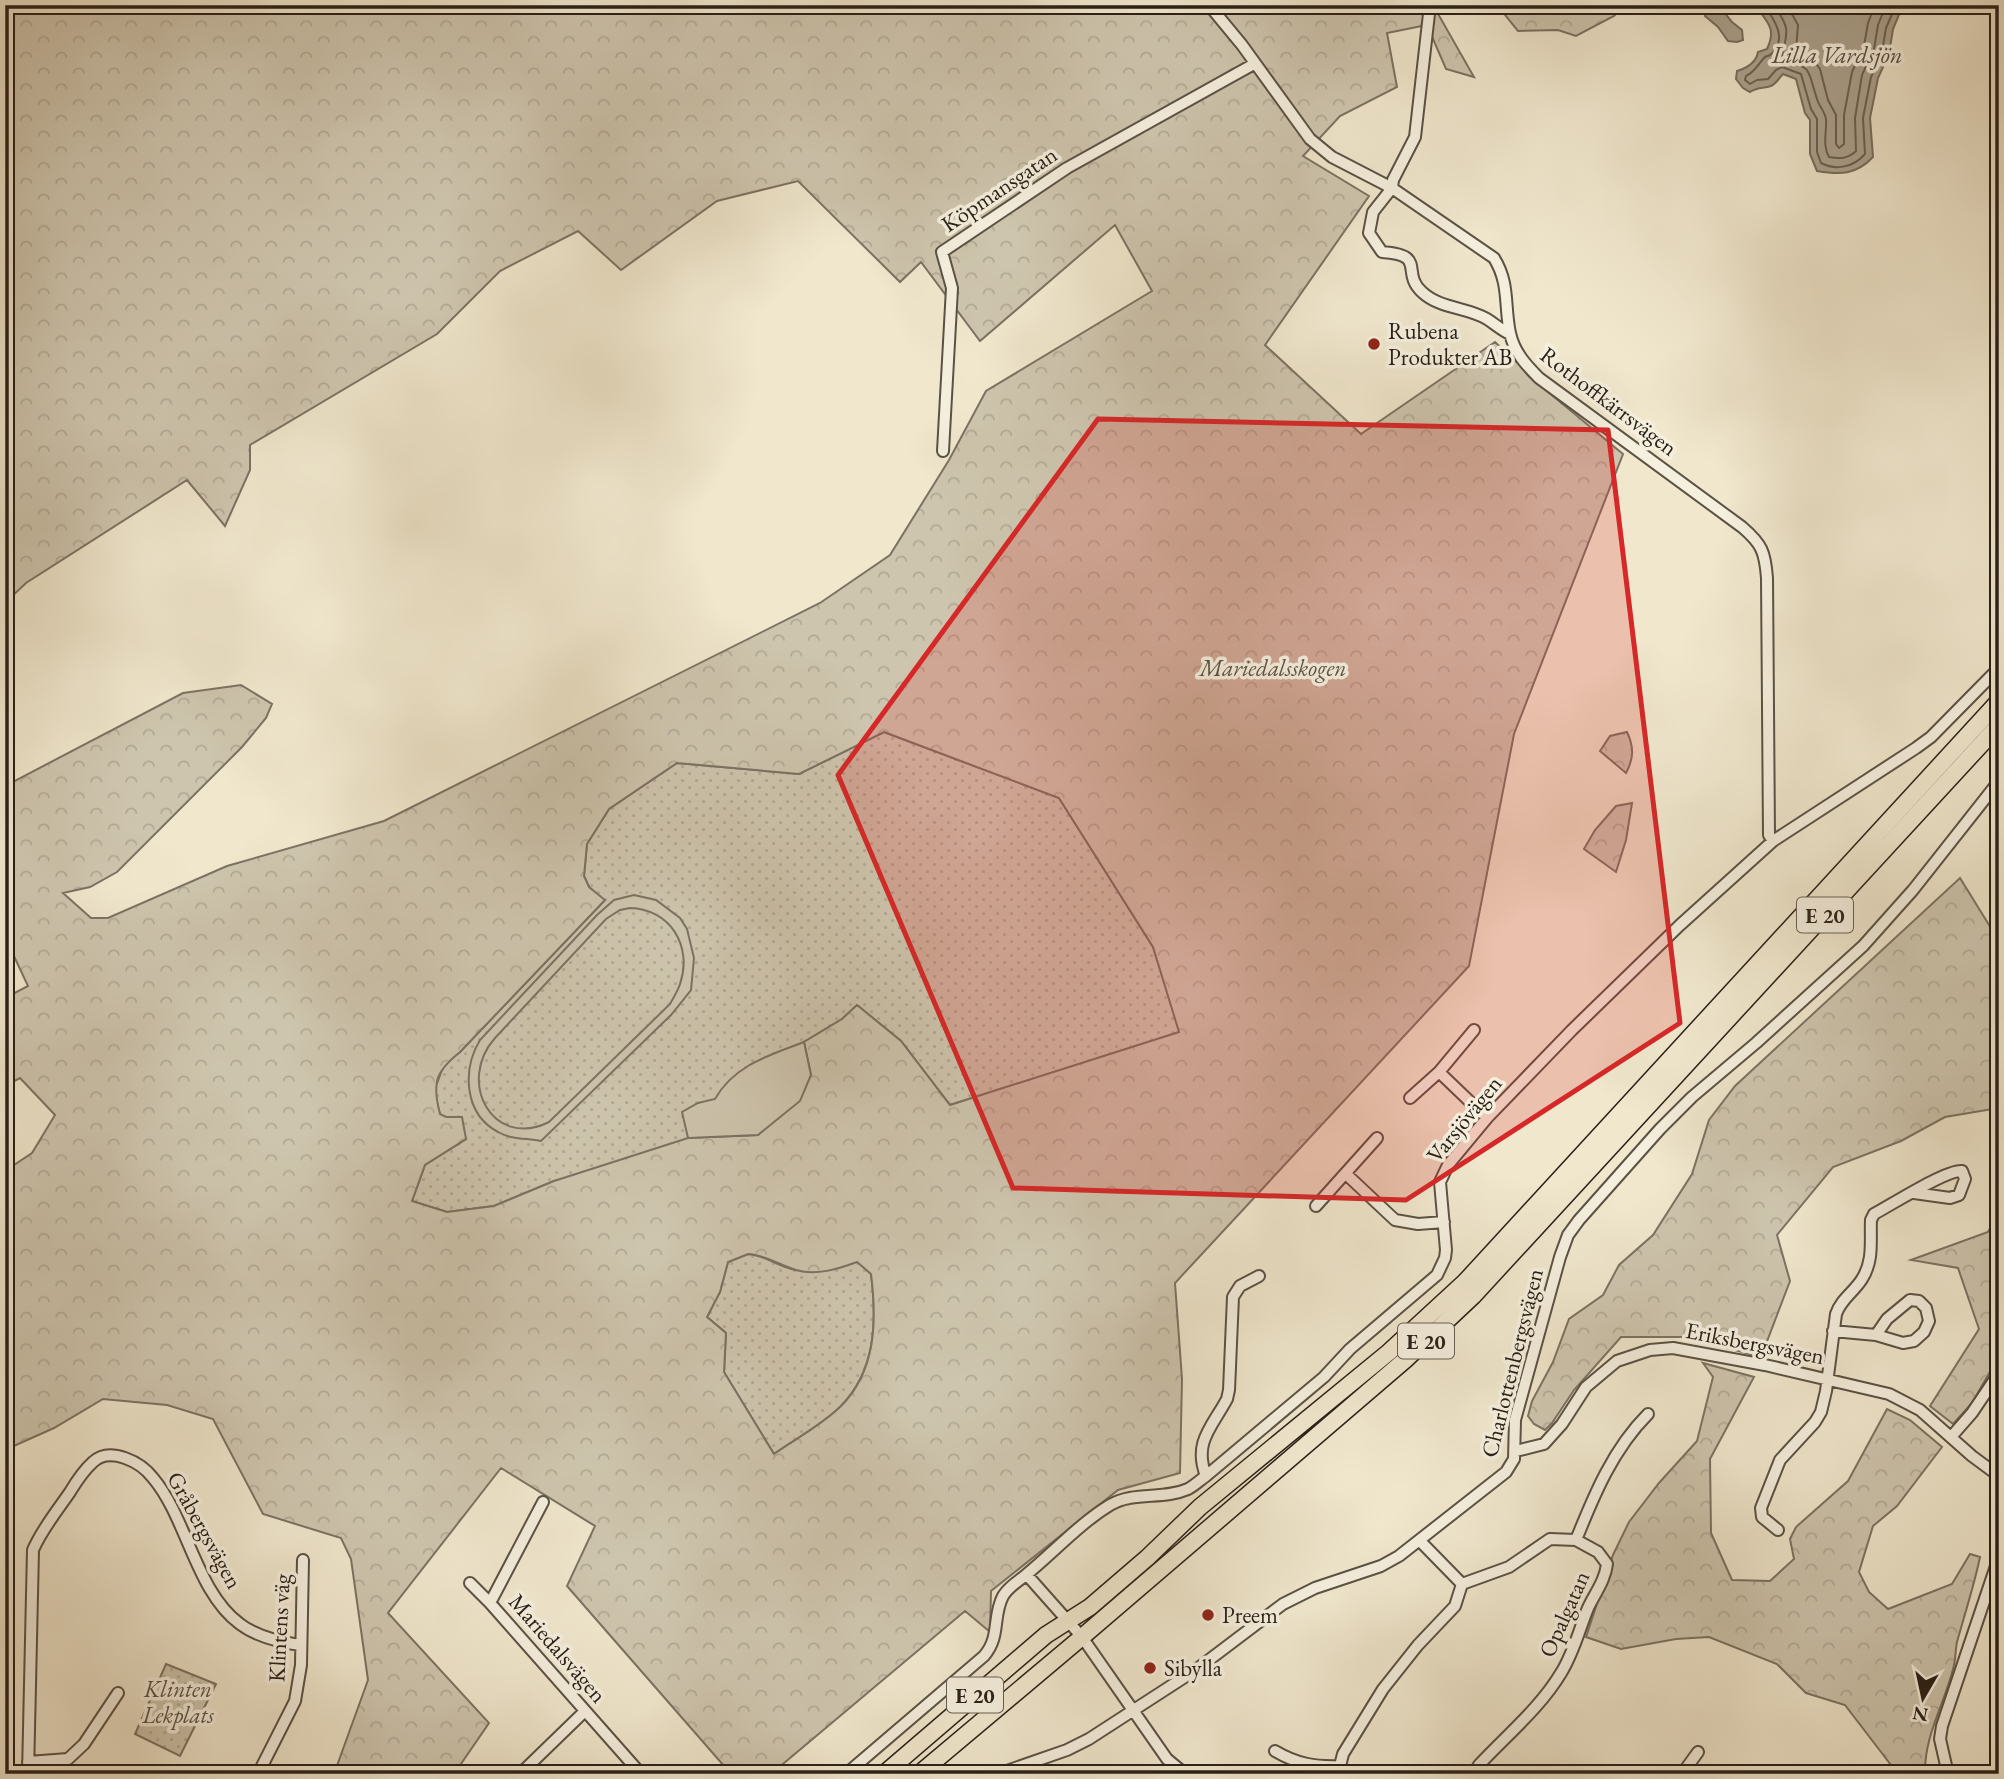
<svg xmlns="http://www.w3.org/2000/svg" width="2004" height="1779" font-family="'EB Garamond',serif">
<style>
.grass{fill:url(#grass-dots);stroke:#7c7263;stroke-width:2}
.forest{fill:url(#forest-crowns);stroke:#7c7263;stroke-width:2;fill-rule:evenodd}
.pitch{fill:#cec5ae;stroke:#7c7263;stroke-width:2;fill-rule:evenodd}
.water{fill:#aca38f;stroke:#786f5f;stroke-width:2}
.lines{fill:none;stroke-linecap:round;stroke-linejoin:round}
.shore{stroke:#6a6254;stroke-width:2}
.minor-casing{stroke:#5b5245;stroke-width:14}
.highway-casing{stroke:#292018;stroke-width:19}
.minor{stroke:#f5efde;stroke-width:10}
.highway{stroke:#f0e7cd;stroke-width:16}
.marked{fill:#d62828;fill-opacity:0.2;stroke:#d62828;stroke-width:5;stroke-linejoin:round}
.poi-dot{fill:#8f2418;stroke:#f5efde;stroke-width:2.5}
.labels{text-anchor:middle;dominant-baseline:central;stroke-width:7;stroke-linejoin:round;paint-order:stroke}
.shield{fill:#f5efde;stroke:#665e53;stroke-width:2}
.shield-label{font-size:21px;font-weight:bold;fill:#292018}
.street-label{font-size:23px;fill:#292018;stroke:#f5efde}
.poi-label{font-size:23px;fill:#292018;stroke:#f5efde;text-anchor:start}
.park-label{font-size:23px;font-style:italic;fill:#5b5245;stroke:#f5efde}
.water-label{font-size:24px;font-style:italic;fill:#574e42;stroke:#f5efde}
</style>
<defs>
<pattern id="grass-dots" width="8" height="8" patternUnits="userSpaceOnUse" patternTransform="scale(1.75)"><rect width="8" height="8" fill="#cec5ae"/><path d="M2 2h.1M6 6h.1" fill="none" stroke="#b1a995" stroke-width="1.8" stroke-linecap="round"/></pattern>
<pattern id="forest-crowns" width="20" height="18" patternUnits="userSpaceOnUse" patternTransform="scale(1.75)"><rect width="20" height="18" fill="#cec5ae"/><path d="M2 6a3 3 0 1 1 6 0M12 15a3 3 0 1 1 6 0" fill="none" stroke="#b1a995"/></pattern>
</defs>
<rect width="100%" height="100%" fill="#f0e7cd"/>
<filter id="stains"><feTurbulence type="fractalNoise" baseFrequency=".00286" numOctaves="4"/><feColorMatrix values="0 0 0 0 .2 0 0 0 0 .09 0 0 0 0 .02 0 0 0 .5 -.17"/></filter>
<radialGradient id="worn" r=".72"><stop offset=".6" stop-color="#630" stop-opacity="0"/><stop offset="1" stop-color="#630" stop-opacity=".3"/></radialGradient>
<path class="grass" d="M884 732 1059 798 1153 947 1180 1032 950 1105 901 1041 857 1005 842 1019 804 1042 811 1075 758 1135 554 1181 494 1206 447 1212 412 1201 425 1165 466 1139 440 1114 434 1091 444 1065 460 1052 604 901 589 887 584 876 587 844 609 809 677 763 799 774Z
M748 1254C766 1255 779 1268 796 1270 813 1272 841 1267 857 1261L871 1274C877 1321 876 1371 840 1407 822 1425 795 1439 774 1454L724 1372 726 1333 707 1317 720 1292 728 1262Z
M166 1664 216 1684 180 1756 135 1734Z"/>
<path class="forest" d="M5 5H1433L1474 77 1446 69 1427 25 1387 33 1397 87 1340 116 1303 156 1369 196 1265 345 1361 434 1495 342 1553 396 1623 454 1514 734 1469 966 1175 1283 1182 1379 1180 1473 1118 1490 991 1591 990 1632 965 1611 771 1774H731L567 1586 595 1526 501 1468 388 1613 489 1723 454 1774H334L368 1680 351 1559 341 1538 263 1514 213 1419 167 1405 103 1399 54 1428 5 1450V1171L32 1153 55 1115 20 1078 5 1086V998L28 986 5 937V786L183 693 241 685 272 704 266 718 242 747 117 872 90 887 63 893 91 918H108L227 866 384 821 820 603 890 555 949 460 986 391 1152 291 1115 225 980 341 921 262 900 282 798 181 717 201 621 270 578 231 500 271 437 334 250 445V470L225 526 187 480 26 583 5 603ZM884 732 1059 798 1153 947 1179 1032 950 1105 901 1041 857 1005 842 1019 804 1042 811 1075 758 1135 688 1138 554 1181 494 1206 447 1212 412 1201 425 1165 466 1139 462 1117H446L440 1114C432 1083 435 1072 460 1052L605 900 589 887 584 876 587 844 609 809 677 763 799 774ZM748 1254C766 1255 779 1265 796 1270 816 1276 838 1269 857 1262L871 1274C877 1321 876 1371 841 1406 822 1425 795 1439 774 1454L724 1372 726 1333 707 1317 720 1292 728 1262Z
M1497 5H1626L1614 16 1576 36 1558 30 1518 31Z
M1627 732C1634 747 1634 758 1626 773L1600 751 1610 736Z
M1632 803 1626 840 1616 872 1584 849 1595 830 1616 806Z
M1960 878 1999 941V1108L1945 1117 1901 1141 1833 1167 1777 1235 1790 1281 1761 1357 1686 1337H1621L1574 1390 1552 1423 1545 1430 1534 1424 1528 1416 1532 1401 1553 1362 1569 1319 1603 1295 1619 1265 1653 1235 1692 1174 1709 1120 1735 1086Z
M1999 1211V1356L1972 1403 1953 1424 1930 1406 1979 1329 1958 1268 1911 1260 1988 1232Z
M1703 1363 1754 1377 1710 1459 1711 1533 1732 1580 1770 1581 1794 1559 1790 1539 1796 1527 1848 1481 1887 1409 1910 1420 1942 1447 1897 1506 1873 1526 1859 1572 1869 1592 1888 1609 1952 1584 1970 1554 1980 1557C1974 1586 1965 1613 1957 1642 1955 1651 1956 1660 1953 1669 1944 1705 1924 1736 1925 1774H1894V1769L1845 1705 1806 1693 1777 1664 1709 1637 1676 1639 1621 1649 1586 1637 1613 1555 1629 1522 1659 1483 1697 1441 1713 1377Z"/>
<path class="pitch" d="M634 895 656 900 680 918 687 929 694 958 691 990 671 1015 541 1141C527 1138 512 1140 498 1132 464 1114 462 1070 480 1040L597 915 614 900ZM630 908C670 909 693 946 680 984 678 991 673 998 670 1004L549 1122C493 1150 456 1082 495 1038L606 919 620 910Z
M804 1042 811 1075 800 1101 758 1135 688 1138 682 1112 698 1103 715 1099C734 1065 770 1055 804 1042Z"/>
<path class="water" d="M1705 5H1725L1723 11 1732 22 1742 30 1743 40 1737 42 1728 41 1718 27 1705 16Z
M1755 5H1903L1893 29 1889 54 1878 78 1870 118 1873 157C1856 175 1840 175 1817 171L1810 154V120L1805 113 1796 79 1783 74C1779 78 1777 83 1771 86 1763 89 1759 86 1750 92L1743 88 1736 79 1737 71C1747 68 1756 63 1758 52L1767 49C1777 28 1767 22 1755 5Z"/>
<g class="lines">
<path class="shore" d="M1764 5C1774 19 1789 40 1770 55 1769 56 1766 56 1765 57 1758 64 1755 72 1746 76L1745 80 1750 84 1757 80 1768 79 1776 70 1782 67 1801 74 1811 109 1817 119V152L1821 163C1836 171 1854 167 1865 154L1863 118 1871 77 1882 52 1886 28 1896 5
M1774 5C1790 28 1788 31 1782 56 1814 72 1806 65 1817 99 1819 106 1825 112 1826 119 1827 132 1822 145 1829 157 1839 159 1848 159 1856 151L1855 118 1862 75 1874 49 1878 25 1886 5
M1787 5 1798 25 1796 50 1812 58 1820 69 1828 100 1836 115V144L1839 148 1844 144V115L1852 72 1864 46 1868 23 1875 5"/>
<defs>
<path id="minor" d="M1209 5 1242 45 1310 139 1332 157 1392 188 1494 258C1510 284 1504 305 1510 333 1514 352 1526 365 1539 378L1742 527C1762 544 1765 552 1767 578L1769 835 1773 841
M1430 5 1415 137 1393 180 1392 188 1373 212 1369 233 1382 252C1428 255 1400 272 1422 292 1440 309 1467 307 1487 319 1495 324 1501 330 1510 334
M943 451 952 288 942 252 1067 168 1254 64
M1439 1072 1487 1118
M1410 1098 1439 1072 1474 1030
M1346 1174 1395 1220 1418 1224 1444 1222
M1316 1206 1377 1138
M1833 1331 1876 1335 1903 1343 1914 1341 1924 1332 1929 1321 1926 1308 1919 1301 1910 1300 1887 1319 1876 1335
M1951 1437 1972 1413 1999 1373
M1516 1451 1544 1444 1562 1424 1586 1387 1617 1361 1650 1350 1673 1348 1765 1365 1889 1394 1920 1410 1972 1456 1999 1476
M1206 1476C1193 1442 1212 1427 1227 1399L1229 1390 1233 1297 1240 1286 1259 1276
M543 1502 490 1603 641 1774
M1778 1530 1762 1517 1761 1508 1780 1460 1815 1422 1821 1412 1826 1391 1836 1314C1841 1299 1854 1292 1862 1279 1874 1260 1870 1241 1871 1220L1874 1214C1891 1205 1947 1169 1962 1171L1965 1179 1959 1195 1950 1198 1914 1193
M1576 1540C1594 1495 1613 1449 1648 1414
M1420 1541 1462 1584
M1027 1575 1082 1637 1167 1759 1185 1774
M470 1583 490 1603
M1462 1584 1509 1567 1550 1539 1576 1540 1598 1552 1607 1564C1605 1581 1595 1593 1588 1608 1579 1630 1574 1652 1561 1673 1540 1708 1507 1735 1479 1765L1474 1774
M1275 1751C1297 1764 1315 1767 1340 1766
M28 1762 68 1759 84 1744 118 1693
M28 1774 33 1550C42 1529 57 1511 70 1492 76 1482 84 1470 93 1462 110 1446 141 1462 153 1478 187 1518 196 1592 240 1624 257 1637 279 1642 300 1645
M258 1774 295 1701 301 1665 303 1560
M520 1774 585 1711
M846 1774 984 1656C1001 1636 992 1617 1003 1596 1009 1586 1019 1581 1027 1574 1054 1552 1079 1524 1110 1505 1134 1491 1163 1500 1188 1489 1194 1486 1200 1480 1206 1476L1324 1377 1350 1349 1437 1275 1445 1258 1446 1250 1440 1182 1448 1165 1487 1118 1572 1030 1680 925 1773 841 1916 748 1931 737 1999 668
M998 1774 1067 1750 1089 1739 1197 1669 1283 1604 1315 1588 1381 1566 1399 1556 1506 1472 1514 1459 1515 1420 1560 1257 1568 1235 1579 1220 1660 1129 1692 1097 1756 1043 1863 946 1913 890 1999 781
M1341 1774 1340 1766 1343 1754 1383 1689 1418 1645 1455 1606 1462 1584
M1682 1774 1698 1752
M1948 1774 1940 1739 1942 1726 1999 1557"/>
<path id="highway" d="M884 1774 1046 1635 1090 1607 1147 1558 1200 1507 1389 1352 1465 1282 1999 701
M919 1774 1082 1637 1405 1360 1473 1296 1999 725"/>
</defs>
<use href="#minor" class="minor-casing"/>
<use href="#highway" class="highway-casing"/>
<use href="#minor" class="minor"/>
<use href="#highway" class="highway"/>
</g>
<path class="marked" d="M1098 419 1608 430 1680 1023 1406 1200 1013 1188 838 775Z"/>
<g class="poi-dot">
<circle cx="1374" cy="344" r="7"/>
<circle cx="1208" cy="1615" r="7"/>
<circle cx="1150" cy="1668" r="7"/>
</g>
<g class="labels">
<g class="shield">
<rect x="1797" y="897.5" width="56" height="35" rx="5"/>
<rect x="1398" y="1323.5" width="56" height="35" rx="5"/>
<rect x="947" y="1677.5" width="56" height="35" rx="5"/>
</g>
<g class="shield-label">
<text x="1825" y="915">E 20</text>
<text x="1426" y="1341">E 20</text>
<text x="975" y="1695">E 20</text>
</g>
<g class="street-label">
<text transform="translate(999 189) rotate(-34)">Köpmansgatan</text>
<text transform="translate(1609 401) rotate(37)">Rothoffkärrsvägen</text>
<text transform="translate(1464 1119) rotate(-51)">Varsjövägen</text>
<text transform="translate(1755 1343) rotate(11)">Eriksbergsvägen</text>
<text transform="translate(1512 1363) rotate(-76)">Charlottenbergsvägen</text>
<text transform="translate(205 1530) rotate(61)">Gråbergsvägen</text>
<text transform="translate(1564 1614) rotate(-66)">Opalgatan</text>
<text transform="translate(279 1628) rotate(-87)">Klintens väg</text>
<text transform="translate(558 1648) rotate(49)">Mariedalsvägen</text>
</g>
<g class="poi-label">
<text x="1388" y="331">Rubena<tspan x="1388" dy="26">Produkter AB</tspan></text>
<text x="1222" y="1615">Preem</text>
<text x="1164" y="1668">Sibylla</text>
</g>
<g class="park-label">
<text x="1273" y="668">Mariedalsskogen</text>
<text x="178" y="1689">Klinten<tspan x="178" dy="26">Lekplats</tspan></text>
</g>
<g class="water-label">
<text x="1837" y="54">Lilla Vardsjön</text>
</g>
</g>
<rect width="2004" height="1779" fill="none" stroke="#f0e7cd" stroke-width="28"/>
<rect x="7" y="7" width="1990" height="1765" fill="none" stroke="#292018" stroke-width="3.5"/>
<rect x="14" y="14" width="1976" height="1751" fill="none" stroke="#292018" stroke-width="2"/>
<g transform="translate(1923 1698) rotate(189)" stroke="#f5efde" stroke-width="5" paint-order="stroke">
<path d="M0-5L12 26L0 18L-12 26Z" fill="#292018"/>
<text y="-10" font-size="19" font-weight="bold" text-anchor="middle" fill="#292018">N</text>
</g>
<rect width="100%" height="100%" filter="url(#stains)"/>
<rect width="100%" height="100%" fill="url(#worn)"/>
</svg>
